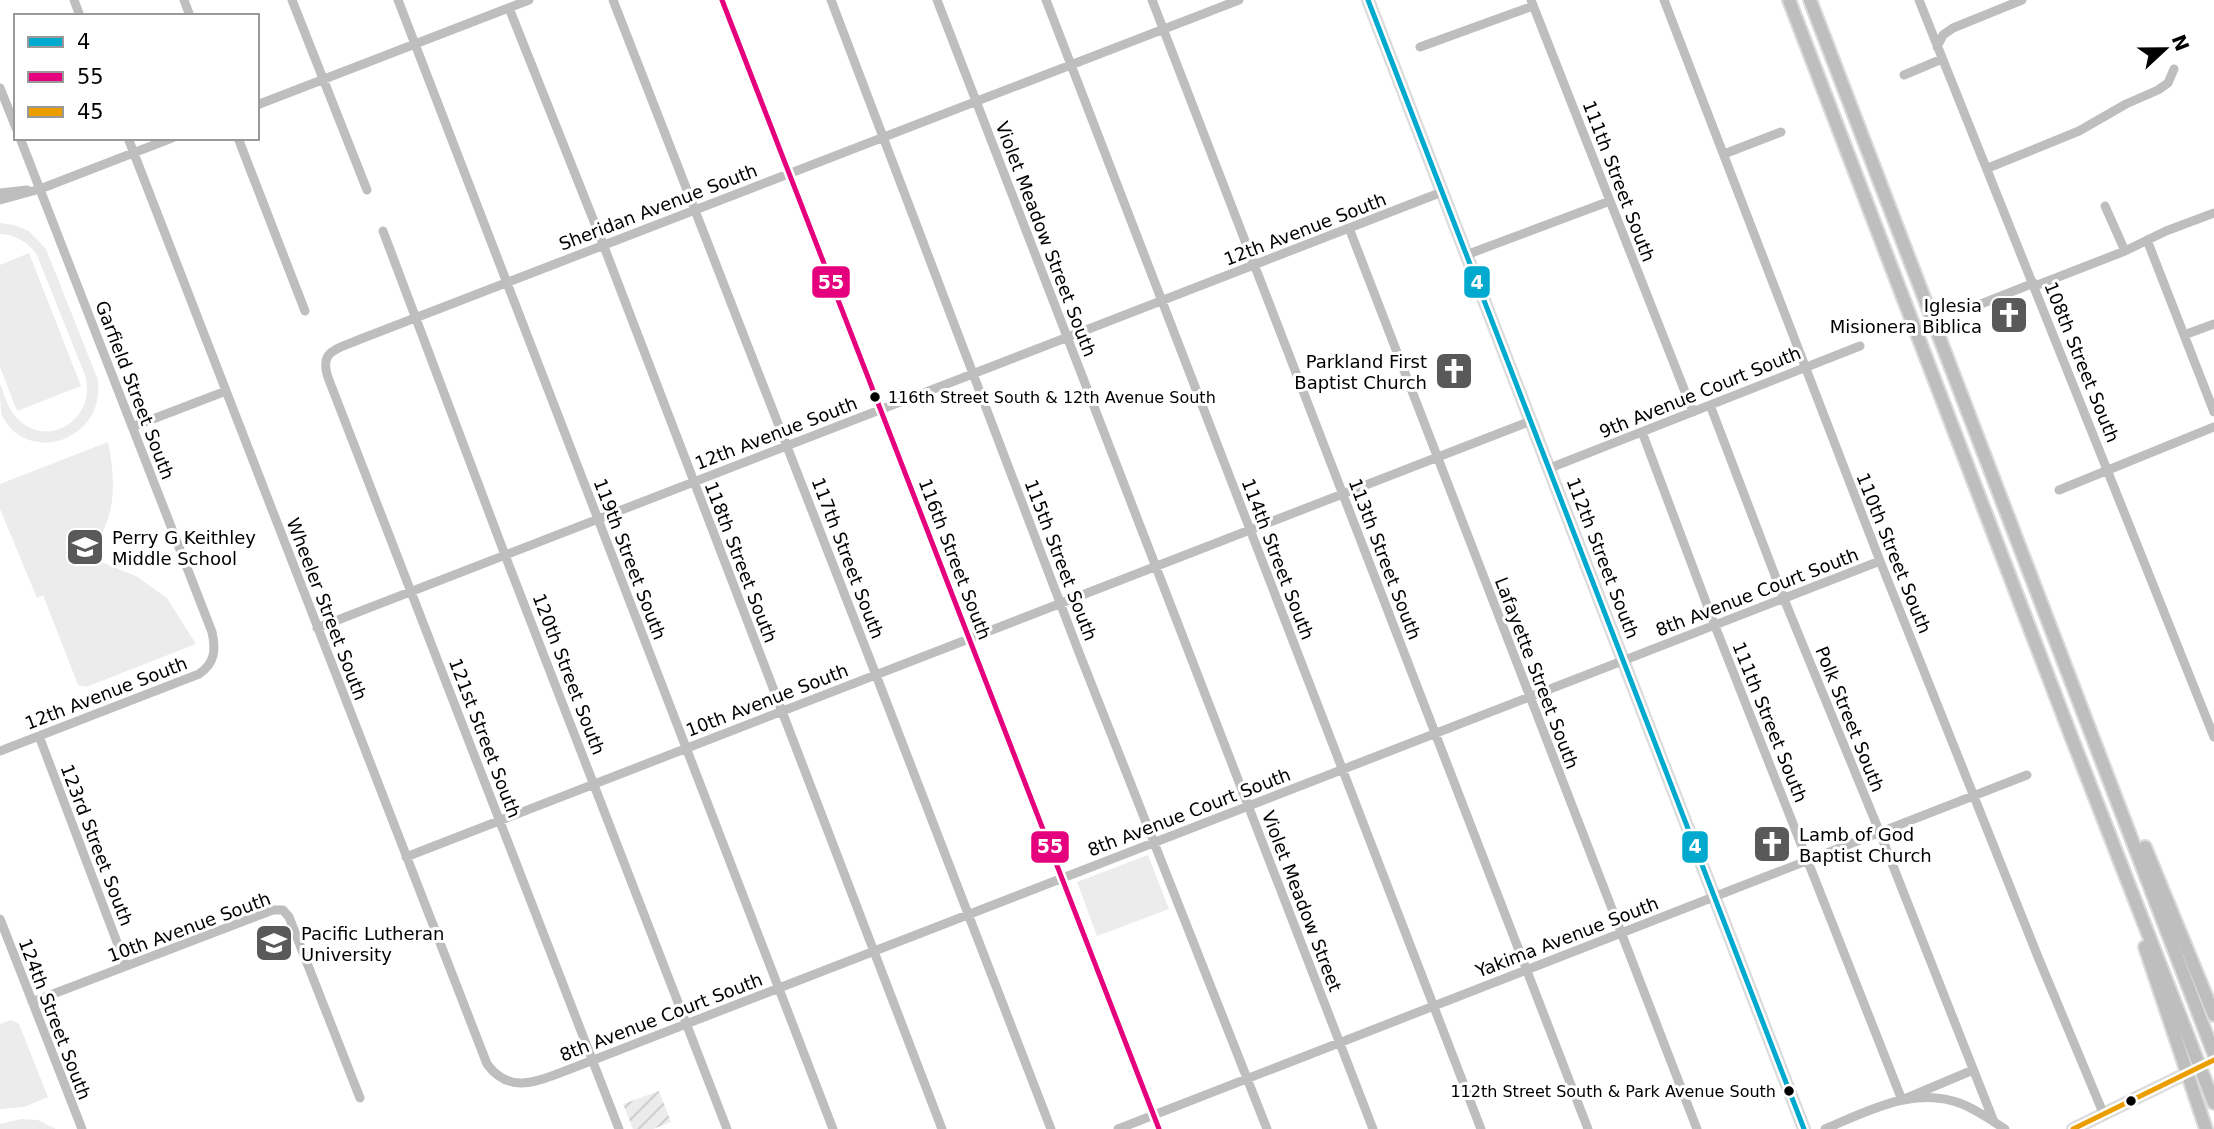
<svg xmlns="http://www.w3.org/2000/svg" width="2214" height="1129" font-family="'DejaVu Sans',sans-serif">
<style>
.park{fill:#ececec}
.garden{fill:url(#garden-furrows)}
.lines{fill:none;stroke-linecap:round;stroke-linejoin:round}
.major-casing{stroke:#dbdbdb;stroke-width:14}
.highway-casing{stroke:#dbdbdb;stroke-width:16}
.minor{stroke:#bebebe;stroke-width:9}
.major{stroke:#bebebe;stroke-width:10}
.highway{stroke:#bebebe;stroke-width:12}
.bus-1-casing{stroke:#fff;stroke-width:10}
.bus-2-casing{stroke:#fff;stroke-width:10}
.bus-3-casing{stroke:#fff;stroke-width:10}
.bus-1{stroke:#00a9ce;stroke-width:5}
.bus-2{stroke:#e5007d;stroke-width:5}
.bus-3{stroke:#eb9e00;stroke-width:5}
.bus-dot{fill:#000;stroke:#fff;stroke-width:2.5}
.labels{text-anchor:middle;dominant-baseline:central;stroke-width:6;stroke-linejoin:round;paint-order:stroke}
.bus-label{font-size:16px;fill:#000;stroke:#fff;text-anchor:start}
.street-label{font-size:18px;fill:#000;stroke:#fff}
.poi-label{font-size:18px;fill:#000;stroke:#fff;text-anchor:start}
.line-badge{stroke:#fff;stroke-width:2.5}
.badge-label{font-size:19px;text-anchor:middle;font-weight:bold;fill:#fff}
</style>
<defs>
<pattern id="garden-furrows" width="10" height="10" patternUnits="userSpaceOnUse" patternTransform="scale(1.75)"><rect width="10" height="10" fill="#ececec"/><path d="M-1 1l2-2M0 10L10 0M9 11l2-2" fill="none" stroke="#c9c9c9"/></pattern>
</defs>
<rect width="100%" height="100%" fill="#fff"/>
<path class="park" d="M0 223 14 225 29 231 46 249 98 380C105 443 25 465 2 415 0 407 0 393 0 383 4 395 8 408 16 417 47 452 98 418 85 375L37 255C27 241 16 235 0 234Z
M29 253 81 386 17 411 0 367V265Z
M108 442C118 493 114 519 86 562L104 563 136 576 167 598 196 644 86 687 78 685 43 595 37 598 0 509V484Z
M1148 855 1169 909 1097 936 1077 882Z
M11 1020 19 1024 48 1097 24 1107 0 1109V1024Z
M21 1119 38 1120 56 1129H0V1124Z"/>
<path class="garden" d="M659 1091 671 1122 653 1129H633L623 1104Z"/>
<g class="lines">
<defs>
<path id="major" d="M1368 0 1804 1129
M2073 1129 2179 1077"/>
<path id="highway" d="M1789 0 2071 736 2214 1103
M1810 0 2214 1054
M2145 847 2214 1015
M2145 947 2206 1129"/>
</defs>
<use href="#major" class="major-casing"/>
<use href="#highway" class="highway-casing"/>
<path class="minor" d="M74 0 80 16
M184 0 190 16
M292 0 367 190
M398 0 833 1129
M613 0 876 675 1051 1129
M722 0 1159 1129
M831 0 1078 650 1267 1129
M937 0 1373 1129
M1046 0 1481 1129
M1152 0 1588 1129
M1531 0 1693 412
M1664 0 1880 561 2038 957 2104 1115
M1919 0 2214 737
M509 8 603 244 942 1129
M1420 47 1533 6
M1937 47 1943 35 1953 28 2022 0
M1904 75 1942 59
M0 88 16 128
M257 105 529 0
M128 138 487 1064C509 1094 535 1082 565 1071L1880 561
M238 138 305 311
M1724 154 1781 132
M1988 168 2079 131 2126 104 2158 90 2168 83 2174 69
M0 193 27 190
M0 200 40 189 172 138
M2105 206 2125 251
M1349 228 1697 1129
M383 231 505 555 727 1129
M2147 240 2214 412
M1466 255 1610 201
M2035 286 2125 251 2166 231 2214 213
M1981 304 2034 283
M2184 335 2214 324
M1710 405 1784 599 1880 833 1994 1122
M132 427 226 391
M1642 432 1715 626 1902 1100 1973 1070
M1550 468 1860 346
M2059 490 2214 427
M317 628 1442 192
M39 736 126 966
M0 751 199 674C215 663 216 650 212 632L20 138
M406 857 1531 421
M0 919 82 1129
M32 1002 273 910H283L289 917 360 1098
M619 1129 329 380C318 351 335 350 358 340L1239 0
M1118 1129 2027 775
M1825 1129C1868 1111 1915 1085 1962 1104 1977 1110 1991 1120 2005 1129"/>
<use href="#major" class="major"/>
<use href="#highway" class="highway"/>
<defs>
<path id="bus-1" d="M1368 0 1804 1129"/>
<path id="bus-2" d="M722 0 1159 1129"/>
<path id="bus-3" d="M2073 1129 2214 1060"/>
</defs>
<use href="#bus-1" class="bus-1-casing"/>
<use href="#bus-2" class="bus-2-casing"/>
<use href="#bus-3" class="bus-3-casing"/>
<use href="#bus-1" class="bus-1"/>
<use href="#bus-2" class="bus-2"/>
<use href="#bus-3" class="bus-3"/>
</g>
<defs>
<symbol id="church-square" viewBox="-11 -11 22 22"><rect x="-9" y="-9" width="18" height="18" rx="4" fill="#595959" stroke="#fff"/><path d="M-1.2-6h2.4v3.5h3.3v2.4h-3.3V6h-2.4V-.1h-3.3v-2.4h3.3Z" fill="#fff"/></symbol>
<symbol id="school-square" viewBox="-11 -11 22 22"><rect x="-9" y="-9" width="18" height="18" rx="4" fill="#595959" stroke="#fff"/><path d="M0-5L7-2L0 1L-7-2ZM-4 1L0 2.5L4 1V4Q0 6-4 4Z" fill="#fff"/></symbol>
<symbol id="university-square" viewBox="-11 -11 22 22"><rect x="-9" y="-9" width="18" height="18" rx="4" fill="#595959" stroke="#fff"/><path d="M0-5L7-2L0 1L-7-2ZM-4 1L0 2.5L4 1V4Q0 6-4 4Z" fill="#fff"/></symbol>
</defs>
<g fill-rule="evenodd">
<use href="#church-square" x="1987" y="293" width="44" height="44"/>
<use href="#church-square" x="1432" y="349" width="44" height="44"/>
<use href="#school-square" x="63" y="525" width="44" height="44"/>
<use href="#church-square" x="1750" y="822" width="44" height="44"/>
<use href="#university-square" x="252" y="921" width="44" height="44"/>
</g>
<g class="bus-dot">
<circle cx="875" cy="397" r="6"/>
<circle cx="1789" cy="1091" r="6"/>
<circle cx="2131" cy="1101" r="6"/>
</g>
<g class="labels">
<g class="bus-label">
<text x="888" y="397">116th Street South &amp; 12th Avenue South</text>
<text x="1776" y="1091" text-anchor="end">112th Street South &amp; Park Avenue South</text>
</g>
<g class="street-label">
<text transform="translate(1619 181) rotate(69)">111th Street South</text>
<text transform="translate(658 207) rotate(-21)">Sheridan Avenue South</text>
<text transform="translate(1305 229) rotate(-21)">12th Avenue South</text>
<text transform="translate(1046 239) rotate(69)">Violet Meadow Street South</text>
<text transform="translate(2082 362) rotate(68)">108th Street South</text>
<text transform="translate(135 390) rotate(69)">Garfield Street South</text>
<text transform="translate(1700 392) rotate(-22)">9th Avenue Court South</text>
<text transform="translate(776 433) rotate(-21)">12th Avenue South</text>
<text transform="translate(1894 553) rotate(68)">110th Street South</text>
<text transform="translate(848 558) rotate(69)">117th Street South</text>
<text transform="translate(1603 558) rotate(69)">112th Street South</text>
<text transform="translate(630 559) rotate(69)">119th Street South</text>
<text transform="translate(955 559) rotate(69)">116th Street South</text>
<text transform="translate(1278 559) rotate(69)">114th Street South</text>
<text transform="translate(1385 559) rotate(69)">113th Street South</text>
<text transform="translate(1061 560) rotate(69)">115th Street South</text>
<text transform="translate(741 562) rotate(69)">118th Street South</text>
<text transform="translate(1757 592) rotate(-21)">8th Avenue Court South</text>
<text transform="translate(327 609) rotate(69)">Wheeler Street South</text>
<text transform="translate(1537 673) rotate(69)">Lafayette Street South</text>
<text transform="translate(569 674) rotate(69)">120th Street South</text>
<text transform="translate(106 693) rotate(-21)">12th Avenue South</text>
<text transform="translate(767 700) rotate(-21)">10th Avenue South</text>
<text transform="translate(1850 719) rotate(68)">Polk Street South</text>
<text transform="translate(1770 722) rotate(68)">111th Street South</text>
<text transform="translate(485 738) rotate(69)">121st Street South</text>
<text transform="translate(1189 812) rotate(-21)">8th Avenue Court South</text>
<text transform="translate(97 845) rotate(69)">123rd Street South</text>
<text transform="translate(1302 901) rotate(69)">Violet Meadow Street</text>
<text transform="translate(189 927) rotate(-20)">10th Avenue South</text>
<text transform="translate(1567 937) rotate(-21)">Yakima Avenue South</text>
<text transform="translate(661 1017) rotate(-21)">8th Avenue Court South</text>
<text transform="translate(55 1019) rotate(69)">124th Street South</text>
</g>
<g class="poi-label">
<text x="1982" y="305" text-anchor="end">Iglesia<tspan x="1982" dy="21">Misionera Biblica</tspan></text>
<text x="1427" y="361" text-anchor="end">Parkland First<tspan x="1427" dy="21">Baptist Church</tspan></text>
<text x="112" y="537">Perry G Keithley<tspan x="112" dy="21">Middle School</tspan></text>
<text x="1799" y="834">Lamb of God<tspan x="1799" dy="21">Baptist Church</tspan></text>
<text x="301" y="933">Pacific Lutheran<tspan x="301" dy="21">University</tspan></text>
</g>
</g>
<g class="line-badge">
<rect x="811" y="265" width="40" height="34" rx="7" fill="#e5007d"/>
<rect x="1463" y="265" width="28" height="34" rx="7" fill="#00a9ce"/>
<rect x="1030" y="830" width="40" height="34" rx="7" fill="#e5007d"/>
<rect x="1681" y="830" width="28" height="34" rx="7" fill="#00a9ce"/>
</g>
<g class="badge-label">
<text x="831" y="289">55</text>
<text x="1477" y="289">4</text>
<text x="1050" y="853">55</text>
<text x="1695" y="853">4</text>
</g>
<rect x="14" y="14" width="245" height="126" fill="#ffffff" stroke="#999999" stroke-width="2"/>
<rect x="28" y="37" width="35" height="10" fill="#00a9ce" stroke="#999999" stroke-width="2"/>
<text x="77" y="49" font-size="21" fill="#000000">4</text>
<rect x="28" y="72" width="35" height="10" fill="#e5007d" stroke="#999999" stroke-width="2"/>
<text x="77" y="84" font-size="21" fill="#000000">55</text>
<rect x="28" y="107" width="35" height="10" fill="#eb9e00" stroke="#999999" stroke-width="2"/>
<text x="77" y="119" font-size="21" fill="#000000">45</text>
<g transform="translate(2165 49) rotate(68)" stroke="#ffffff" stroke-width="5" paint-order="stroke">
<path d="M0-5L12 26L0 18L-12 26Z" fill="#000000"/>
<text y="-10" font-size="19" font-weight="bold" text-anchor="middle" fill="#000000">N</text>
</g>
</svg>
